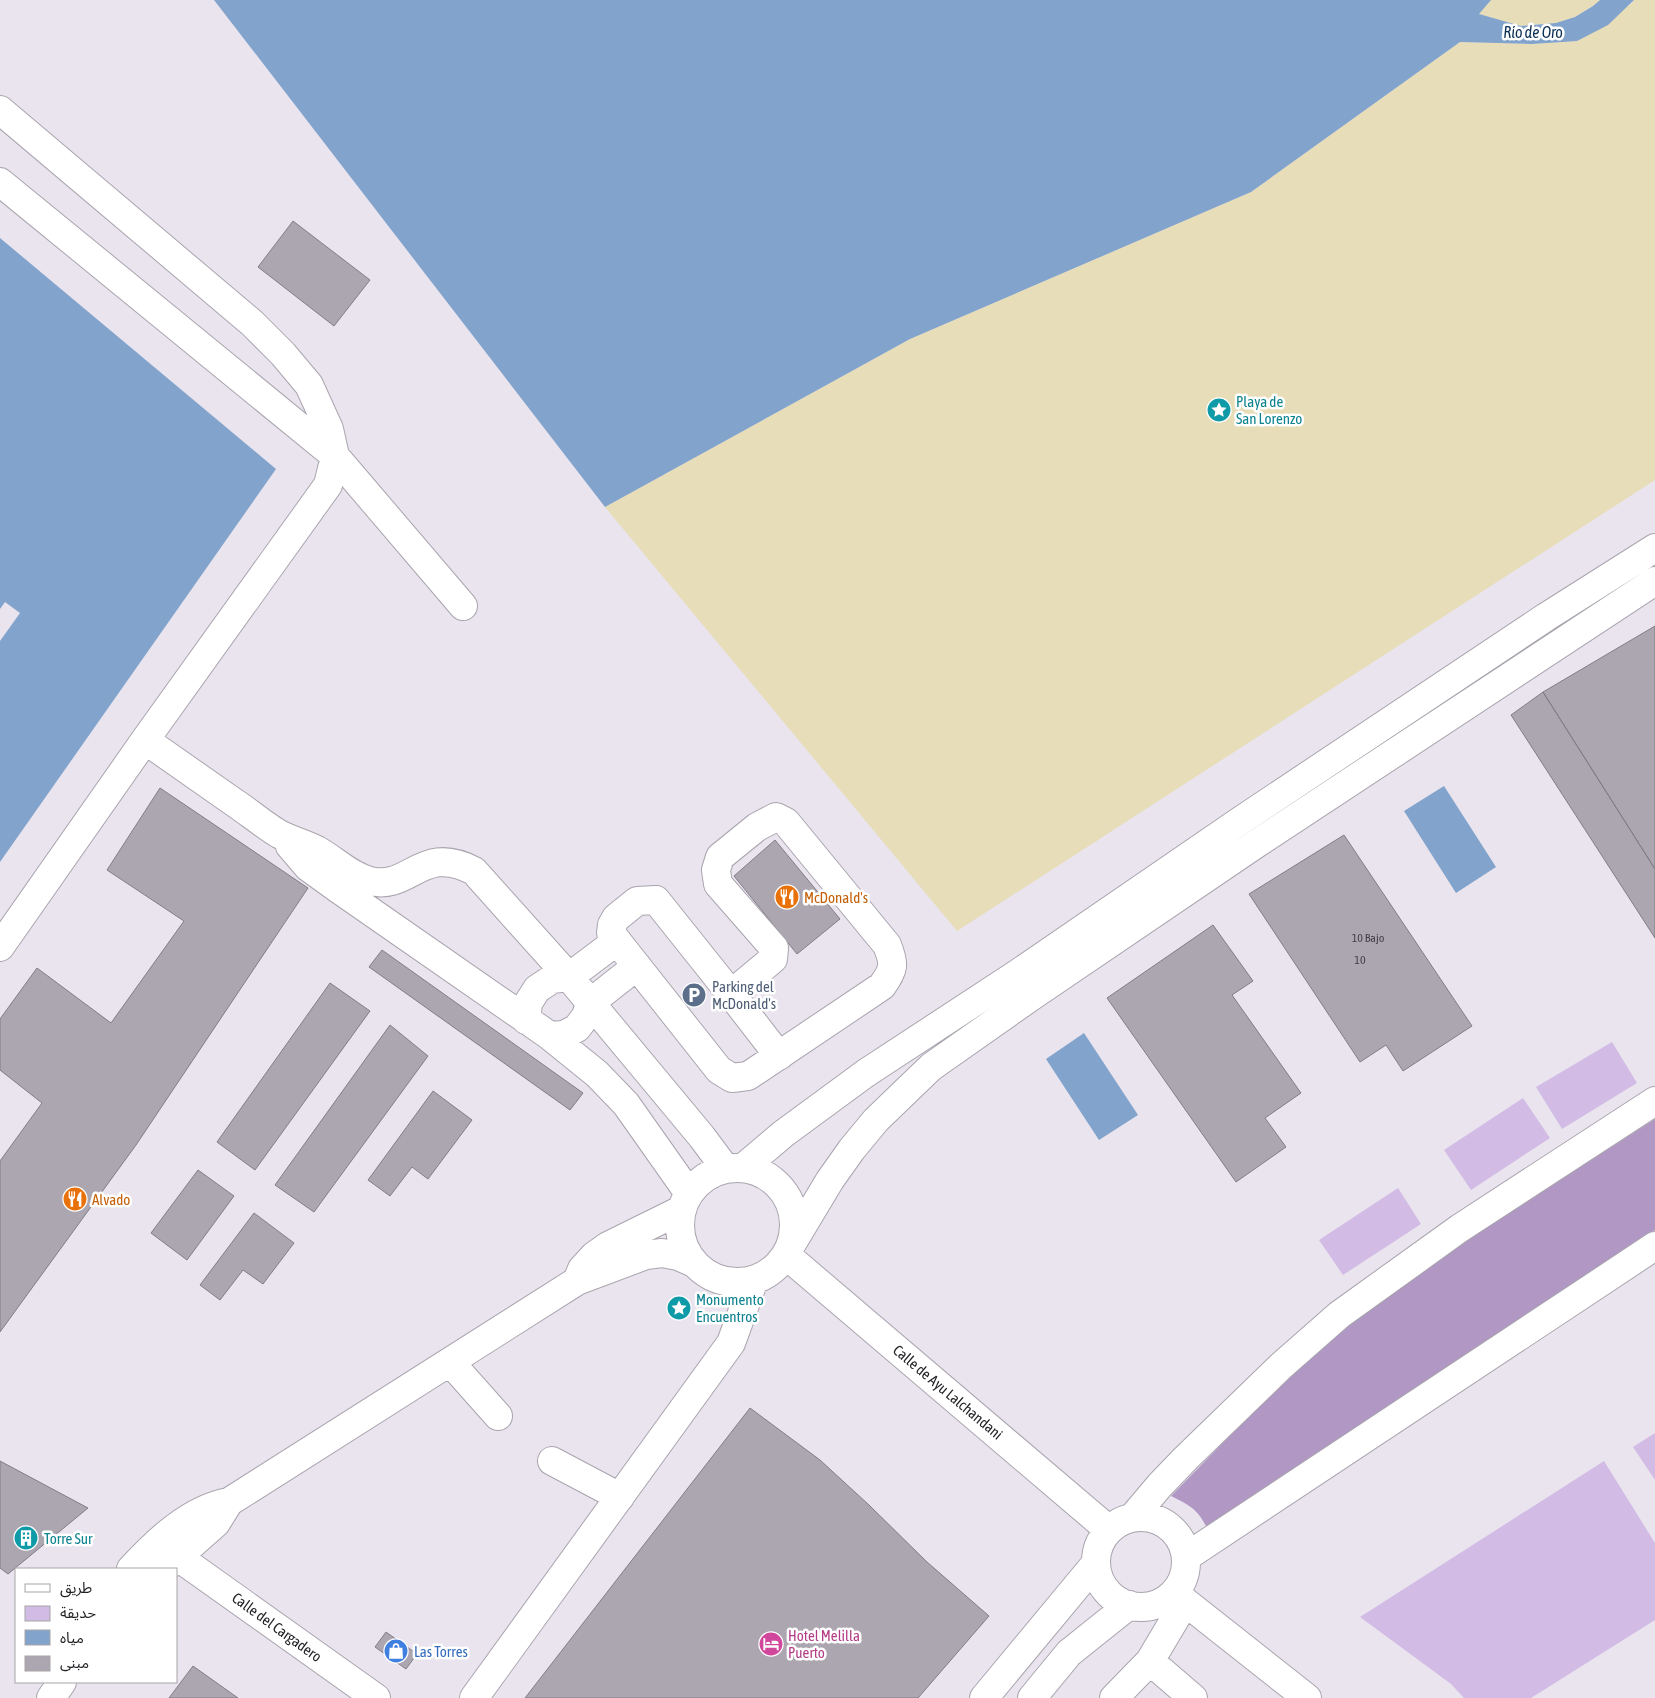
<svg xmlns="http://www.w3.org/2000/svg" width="1655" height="1698" font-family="'Asap Condensed','Noto Sans Arabic',sans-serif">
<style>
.green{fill:#d2bce5}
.forest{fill:#b097c4}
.sand{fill:#e7ddb8}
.water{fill:#82a3cb}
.pier{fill:#e9e4ee}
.building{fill:#aba6b0;stroke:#827d87}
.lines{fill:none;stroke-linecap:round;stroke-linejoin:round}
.minor-casing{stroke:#a9a4ae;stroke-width:30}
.minor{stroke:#fff;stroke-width:28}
.labels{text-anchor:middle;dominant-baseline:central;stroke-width:5;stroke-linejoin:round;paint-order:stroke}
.number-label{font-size:12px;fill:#444146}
.culture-label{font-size:15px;fill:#0d838f;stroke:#fff;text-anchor:start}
.food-label{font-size:15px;fill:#c56008;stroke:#fff;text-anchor:start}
.service-label{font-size:15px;fill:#4e5e75;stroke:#fff;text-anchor:start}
.street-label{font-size:15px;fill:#211f23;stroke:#fff}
.hotel-label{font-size:15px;fill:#b23c85;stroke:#fff;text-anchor:start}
.shop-label{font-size:15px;fill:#366cbe;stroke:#fff;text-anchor:start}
.water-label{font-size:16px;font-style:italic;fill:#092d53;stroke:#fff}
</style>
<rect width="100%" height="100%" fill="#e9e4ee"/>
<path class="green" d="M1612 1042 1637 1083 1562 1129 1536 1087Z
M1523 1098 1550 1138 1471 1190 1444 1150Z
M1398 1188 1421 1224 1343 1275 1319 1240Z
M1655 1433V1480L1633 1447Z
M1604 1461 1655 1543V1620L1531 1698H1464L1451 1684 1360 1617Z"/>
<path class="forest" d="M1655 1119V1230L1307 1461 1210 1534C1199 1511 1194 1507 1171 1496L1313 1350 1454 1248Z"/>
<path class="sand" d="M1491 0H1600L1593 6 1575 17 1556 23 1521 26 1478 14Z
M1634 0H1655V480L957 931 605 507 910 339 1251 192 1460 42 1532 44 1577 41 1631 4Z"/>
<path class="water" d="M214 0H1491L1479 14 1521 26 1556 23 1575 17 1593 6 1600 0H1634L1608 25 1577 41 1532 44 1460 42 1251 192 910 339 605 507Z
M0 238 276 469 0 862Z
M1444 786 1496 867 1456 893 1404 811Z
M1084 1033 1138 1115 1099 1140 1046 1059Z"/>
<path class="pier" d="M5 602 20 613 0 641V609Z"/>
<path class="building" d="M293 221 370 280 334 326 258 267Z
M1655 626V869L1543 692Z
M1543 692 1655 869V938L1511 715Z
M160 788 308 888 136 1145 0 1332V1161L42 1103 0 1070V1019L37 968 111 1023 184 921 107 870Z
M1344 835 1472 1026 1403 1071 1386 1045 1360 1062 1249 894Z
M775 840 840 919 797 954 734 876Z
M1213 925 1253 981 1232 995 1301 1093 1265 1118 1286 1147 1236 1182 1107 998Z
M382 950 583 1093 570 1110 369 967Z
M330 983 370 1011 255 1170 217 1142Z
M390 1025 428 1056 314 1212 275 1185Z
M433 1091 472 1120 428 1179 412 1167 390 1196 368 1180Z
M198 1170 234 1196 187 1260 151 1233Z
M254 1213 294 1243 263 1284 243 1270 220 1300 200 1285Z
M750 1408 820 1460 869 1505 927 1562 989 1616 918 1698H525Z
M0 1461 88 1508 8 1574 0 1568Z
M386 1632 417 1654 406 1669 375 1647Z
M193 1666 238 1698H169Z"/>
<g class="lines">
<defs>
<path id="minor" d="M0 110 252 323 283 354 309 385 329 429 335 456 328 485 145 740 0 947
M0 182 335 456 463 606
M145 740C175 761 205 782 235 803 250 813 264 825 279 834 291 840 305 844 317 850 335 860 350 876 370 881 410 891 422 843 474 871L569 977 702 1137 725 1168
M776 817 786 822 887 945C895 965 894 969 882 986L748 1076 732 1078 719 1070 617 941 611 933 612 925 616 918 637 901 656 900 731 994 773 959 774 948 718 884 716 870 720 857 757 827Z
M290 846 308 867 337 888 550 1036 597 1074 626 1104 688 1192
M731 994 779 1056
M526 1020 528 1003 537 989 552 979 569 977 617 941
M550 1036 564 1035 577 1028 586 1016 590 1003 637 966
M680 1225a57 57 0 1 1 114 0a57 57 0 1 1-114 0Z
M743 1168 783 1134 866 1073 1017 974 1240 821 1546 617 1655 548
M791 1245 830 1180 852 1149 876 1120 931 1067 1032 996 1256 844 1655 581
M786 1255 1109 1530
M577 1281 582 1269 594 1256 608 1246 681 1210
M450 1362 498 1416
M552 1461 620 1497
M1133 1517 1160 1485 1186 1458 1281 1366 1339 1315 1460 1228 1655 1101
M1096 1562a45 45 0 1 1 90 0a45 45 0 1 1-90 0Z
M178 1557 376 1698
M1186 1557 1655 1246
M131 1569C157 1541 190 1509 229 1502L577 1281 646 1255 662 1253 678 1256 694 1263
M164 1569 216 1523 229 1502
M1174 1593 1307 1698
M1150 1661 1193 1698
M51 1698 62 1682
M474 1698 731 1343 754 1280
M984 1698 1096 1563
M1032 1698 1069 1653 1129 1605
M1114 1698 1150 1661 1185 1602"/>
</defs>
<use href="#minor" class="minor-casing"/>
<use href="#minor" class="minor"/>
</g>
<defs>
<symbol id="sight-disc" viewBox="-11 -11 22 22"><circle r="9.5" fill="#0f9aa8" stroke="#fff"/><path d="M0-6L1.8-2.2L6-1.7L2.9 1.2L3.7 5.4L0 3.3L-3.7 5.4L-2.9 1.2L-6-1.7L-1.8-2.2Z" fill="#fff"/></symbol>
<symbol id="restaurant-disc" viewBox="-11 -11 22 22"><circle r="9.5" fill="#e8710a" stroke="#fff"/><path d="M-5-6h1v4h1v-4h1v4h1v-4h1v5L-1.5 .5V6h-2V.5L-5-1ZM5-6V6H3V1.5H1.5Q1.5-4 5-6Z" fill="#fff"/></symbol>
<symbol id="parking-disc" viewBox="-11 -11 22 22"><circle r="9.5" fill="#5c6f8a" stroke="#fff"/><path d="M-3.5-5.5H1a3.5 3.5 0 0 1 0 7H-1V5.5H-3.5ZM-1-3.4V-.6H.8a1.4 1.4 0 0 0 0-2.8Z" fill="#fff"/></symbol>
<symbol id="building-disc" viewBox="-11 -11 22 22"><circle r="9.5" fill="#0f9aa8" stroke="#fff"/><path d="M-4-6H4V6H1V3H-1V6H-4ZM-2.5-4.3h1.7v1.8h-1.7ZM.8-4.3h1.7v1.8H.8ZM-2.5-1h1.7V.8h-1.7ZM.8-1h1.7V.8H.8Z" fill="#fff"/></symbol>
<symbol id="hotel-disc" viewBox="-11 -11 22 22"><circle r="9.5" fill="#d1479c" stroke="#fff"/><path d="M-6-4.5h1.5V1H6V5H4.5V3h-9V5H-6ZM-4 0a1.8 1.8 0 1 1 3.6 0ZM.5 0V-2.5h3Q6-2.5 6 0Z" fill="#fff"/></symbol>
<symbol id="shop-disc" viewBox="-11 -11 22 22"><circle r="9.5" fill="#3f7fe0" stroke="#fff"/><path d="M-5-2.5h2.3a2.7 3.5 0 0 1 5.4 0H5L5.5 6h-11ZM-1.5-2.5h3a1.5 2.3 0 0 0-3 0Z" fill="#fff"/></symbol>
</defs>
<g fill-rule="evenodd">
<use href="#sight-disc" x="1205" y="396" width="28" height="28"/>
<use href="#restaurant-disc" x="773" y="883" width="28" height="28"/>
<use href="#parking-disc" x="680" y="981" width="28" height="28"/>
<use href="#restaurant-disc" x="61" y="1185" width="28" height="28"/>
<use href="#sight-disc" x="665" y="1294" width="28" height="28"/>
<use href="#building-disc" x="12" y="1524" width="28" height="28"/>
<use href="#hotel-disc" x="757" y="1630" width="28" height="28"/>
<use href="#shop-disc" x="382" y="1637" width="28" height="28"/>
</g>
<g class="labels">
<g class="number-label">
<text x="1368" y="938">10 Bajo</text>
<text x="1360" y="960">10</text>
</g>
<g class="culture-label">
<text x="1236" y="401">Playa de<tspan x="1236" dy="17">San Lorenzo</tspan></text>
<text x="696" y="1299">Monumento<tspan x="696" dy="17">Encuentros</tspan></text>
<text x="44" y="1538">Torre Sur</text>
</g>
<g class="food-label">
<text x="804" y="897">McDonald's</text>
<text x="92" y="1199">Alvado</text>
</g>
<g class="service-label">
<text x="712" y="986">Parking del<tspan x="712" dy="17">McDonald's</tspan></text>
</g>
<g class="street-label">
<text transform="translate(948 1392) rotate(40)">Calle de Ayu Lalchandani</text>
<text transform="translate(277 1627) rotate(36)">Calle del Cargadero</text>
</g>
<g class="hotel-label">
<text x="788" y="1635">Hotel Melilla<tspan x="788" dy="17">Puerto</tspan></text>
</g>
<g class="shop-label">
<text x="414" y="1651">Las Torres</text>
</g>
<g class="water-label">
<text x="1533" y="32">Río de Oro</text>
</g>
</g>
<rect x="15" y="1568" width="162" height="115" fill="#ffffff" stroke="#a6a5a7"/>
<rect x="25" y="1584" width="25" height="8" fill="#ffffff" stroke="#a6a5a7"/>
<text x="60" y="1593" font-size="15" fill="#211f23">طريق</text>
<rect x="25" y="1606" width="25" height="15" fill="#d2bce5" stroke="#a6a5a7"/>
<text x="60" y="1618" font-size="15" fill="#211f23">حديقة</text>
<rect x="25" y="1630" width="25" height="15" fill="#82a3cb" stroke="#a6a5a7"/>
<text x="60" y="1643" font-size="15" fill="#211f23">مياه</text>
<rect x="25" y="1656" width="25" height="15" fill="#aba6b0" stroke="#a6a5a7"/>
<text x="60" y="1668" font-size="15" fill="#211f23">مبنى</text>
</svg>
